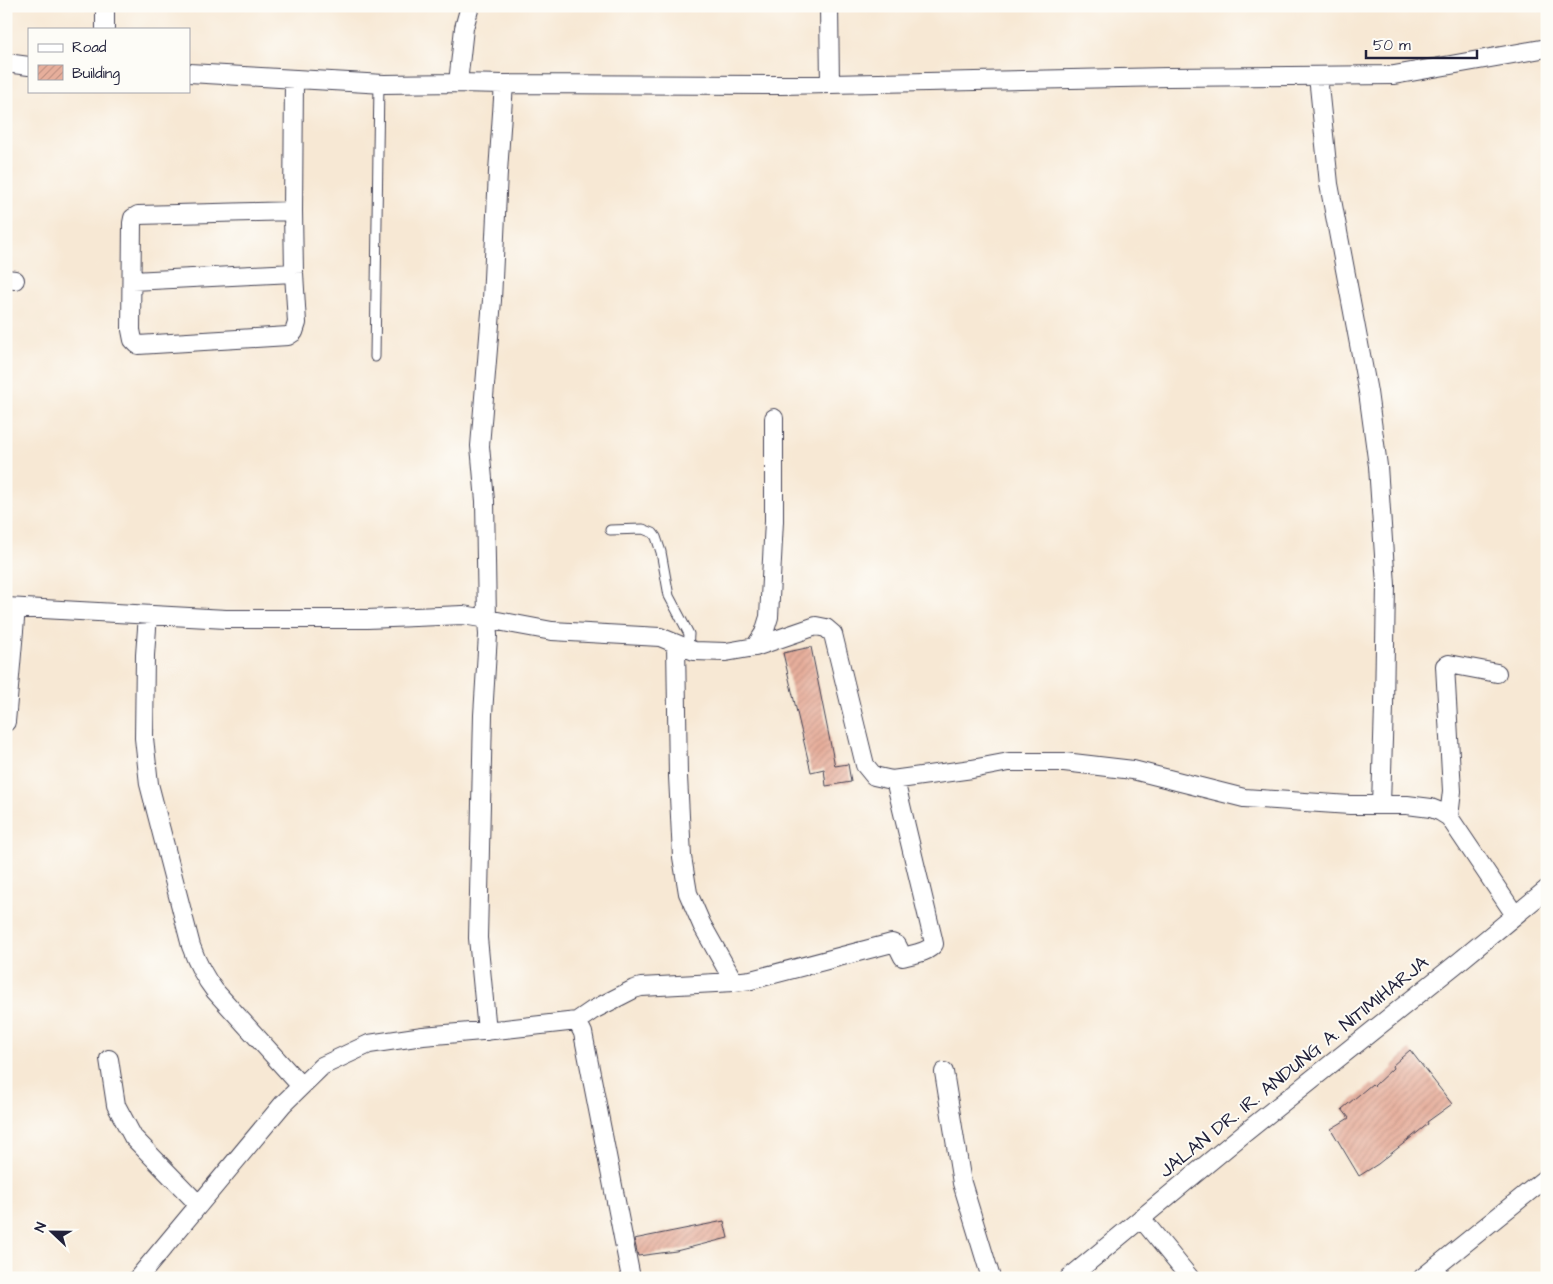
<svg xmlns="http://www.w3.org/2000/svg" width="1553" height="1284" font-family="'Architects Daughter',sans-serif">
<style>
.building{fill:url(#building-hatch)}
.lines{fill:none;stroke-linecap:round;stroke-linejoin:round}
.service-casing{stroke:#424052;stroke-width:11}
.minor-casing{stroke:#424052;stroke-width:20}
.service{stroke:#fff;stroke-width:9}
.minor{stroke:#fff;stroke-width:18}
.labels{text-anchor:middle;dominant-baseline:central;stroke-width:4;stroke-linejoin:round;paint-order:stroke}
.street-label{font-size:19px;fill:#22223b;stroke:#fdfcf7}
</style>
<defs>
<pattern id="building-hatch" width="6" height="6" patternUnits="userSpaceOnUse" patternTransform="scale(1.25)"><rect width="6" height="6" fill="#e6ae9b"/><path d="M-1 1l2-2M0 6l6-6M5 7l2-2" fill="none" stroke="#c59586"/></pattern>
</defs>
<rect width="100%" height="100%" fill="#fdfcf7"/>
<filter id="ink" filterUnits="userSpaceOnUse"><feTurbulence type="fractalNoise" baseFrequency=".02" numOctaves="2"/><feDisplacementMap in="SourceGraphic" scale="10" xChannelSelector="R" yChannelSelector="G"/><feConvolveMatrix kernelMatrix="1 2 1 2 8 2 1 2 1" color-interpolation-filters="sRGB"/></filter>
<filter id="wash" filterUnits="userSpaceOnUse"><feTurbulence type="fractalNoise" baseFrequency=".0096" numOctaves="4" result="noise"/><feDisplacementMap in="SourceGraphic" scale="20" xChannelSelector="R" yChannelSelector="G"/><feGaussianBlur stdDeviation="1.12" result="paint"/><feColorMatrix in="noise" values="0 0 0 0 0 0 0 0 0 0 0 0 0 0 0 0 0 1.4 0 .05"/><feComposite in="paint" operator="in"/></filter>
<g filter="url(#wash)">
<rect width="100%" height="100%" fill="#f7e8d4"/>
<g id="blocks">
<path class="building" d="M811 647 835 766 848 764 851 782 826 786 824 769 811 772 783 653Z
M1410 1050 1452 1104 1427 1122 1428 1124 1378 1164 1359 1176 1331 1129 1349 1118 1342 1109 1372 1084 1374 1086 1393 1068 1392 1066Z
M724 1221 728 1238 676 1251 638 1256 634 1239Z"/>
</g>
</g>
<g filter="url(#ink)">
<use href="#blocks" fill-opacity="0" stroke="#424052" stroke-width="1"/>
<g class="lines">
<defs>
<path id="service" d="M375 357 379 83
M610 530 643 529 653 533 656 537 661 552 669 596 689 634 688 649"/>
<path id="minor" d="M103 6 105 8V29
M829 6 830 84
M6 63 29 66
M189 73 384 84 458 83 504 84 781 85 1169 77 1394 75 1547 48
M1318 76 1329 184 1368 392 1378 466 1386 585 1384 706 1381 805
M458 83 464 28 470 6
M504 84 498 172 492 300 480 446 485 501 487 619 552 631 660 637 694 651 726 652 755 647 816 626 826 628 833 634 865 765 874 776 892 780 972 769 1009 762H1064L1133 770 1244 798 1350 805H1407L1431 808 1441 812 1449 817 1515 915
M293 211 138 215 133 218 132 223 131 330 133 340 138 345 288 336 294 332 297 323 294 273 293 211 294 79
M6 279 15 280
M132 281 294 273
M6 607 226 619H367L463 615 487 619 488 635 483 715 478 938 487 1031
M148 615 145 655 144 738 149 784 191 946C197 963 204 977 215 991L301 1086
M676 644 678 776 682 857 688 893 702 925 734 982
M755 647 764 633 769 617 774 521V418
M6 722 16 608
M1449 817 1452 791 1445 666 1449 664 1497 673
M577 1021 593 1010 634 989 641 987 734 982 751 980 892 943 897 945 903 957C913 954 927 953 934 944L933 939 895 780
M109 1059 116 1105 133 1137 199 1205
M944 1072 962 1183 991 1278
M1141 1218 1190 1278
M138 1278 283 1104 322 1066 369 1044 423 1036 505 1029 577 1021 583 1033 631 1278
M1069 1278 1242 1135 1460 961 1547 889
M1422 1278 1547 1177"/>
</defs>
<use href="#service" class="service-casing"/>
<use href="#minor" class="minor-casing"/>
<use href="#service" class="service"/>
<use href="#minor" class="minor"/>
</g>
</g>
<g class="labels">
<g class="street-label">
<text transform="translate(1294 1067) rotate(-39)">JALAN DR. IR. ANDUNG A. NITIMIHARJA</text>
</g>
</g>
<rect width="1553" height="1284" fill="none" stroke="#fdfcf7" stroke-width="25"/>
<rect x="28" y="28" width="162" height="65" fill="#fdfcf7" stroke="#a5a5ac"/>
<rect x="38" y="44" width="25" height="8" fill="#ffffff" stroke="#a5a5ac"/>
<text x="72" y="52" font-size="15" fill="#22223b">Road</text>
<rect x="38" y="65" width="25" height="15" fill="url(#building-hatch)" stroke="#a5a5ac"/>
<text x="72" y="78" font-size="15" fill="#22223b">Building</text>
<g transform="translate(52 1232) rotate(292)" stroke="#fdfcf7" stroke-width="4" paint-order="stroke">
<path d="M0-4L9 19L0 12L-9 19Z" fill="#22223b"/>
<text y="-8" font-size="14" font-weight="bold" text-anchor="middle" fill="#22223b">N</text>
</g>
<path d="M1366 50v8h111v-8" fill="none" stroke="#22223b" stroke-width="2.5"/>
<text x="1373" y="50" font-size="15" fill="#22223b" stroke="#fdfcf7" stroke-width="4" paint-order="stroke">50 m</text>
</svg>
